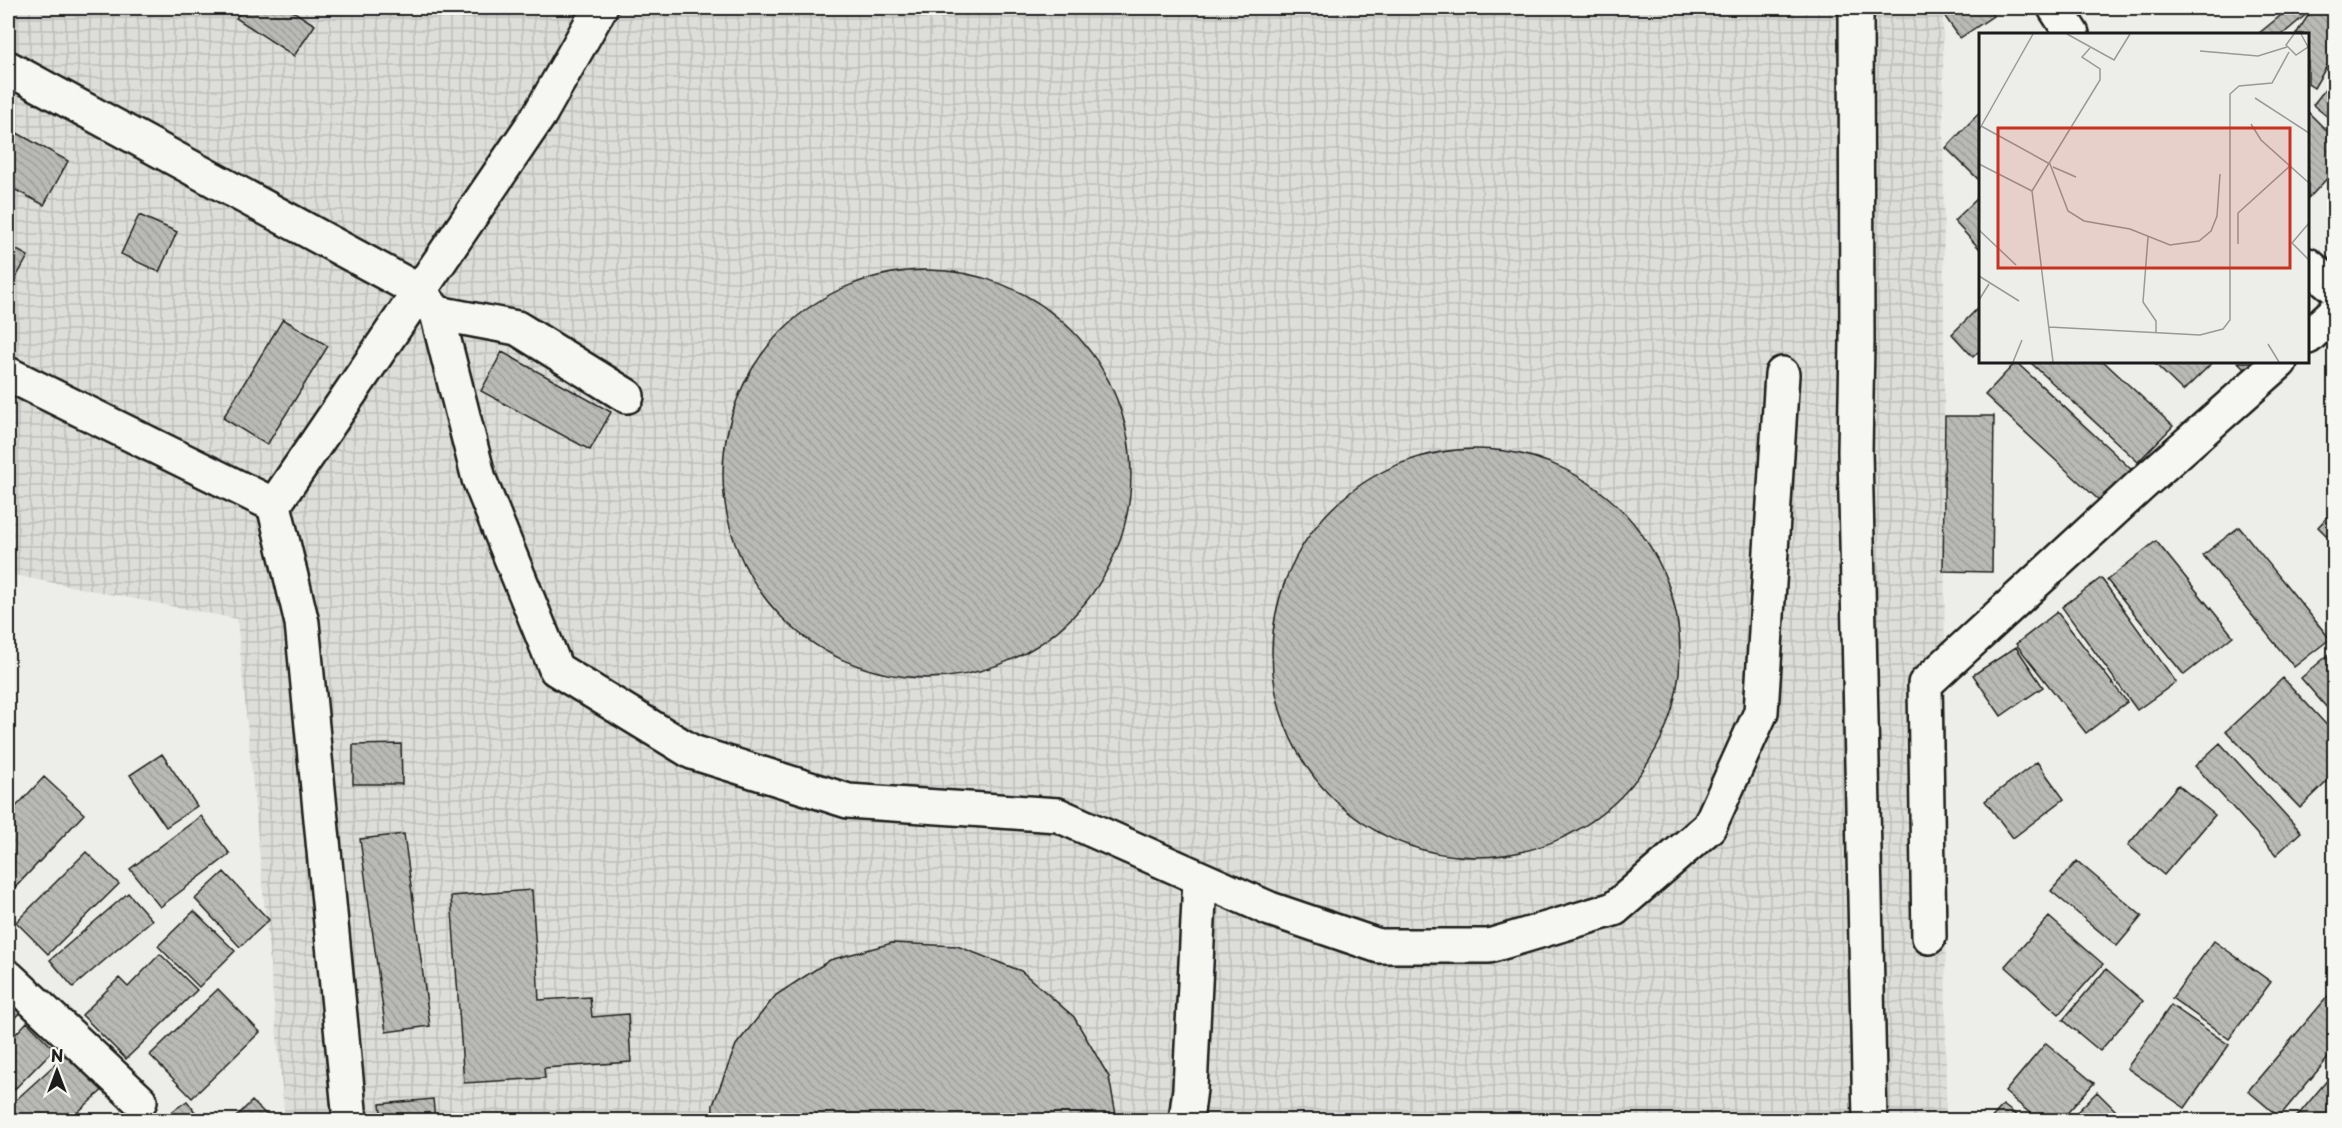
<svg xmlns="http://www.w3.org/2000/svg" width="2342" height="1128" font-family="'Playpen Sans',sans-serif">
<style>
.industrial{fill:url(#industrial-grid)}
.building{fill:url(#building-back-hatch);stroke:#1c1c1c;stroke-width:1.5}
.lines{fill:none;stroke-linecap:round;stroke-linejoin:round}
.minor-casing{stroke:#1c1c1c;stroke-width:38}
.minor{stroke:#f6f6f2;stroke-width:33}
.inset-road{fill:none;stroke:#999997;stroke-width:1.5}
.view{fill:#c8321e;fill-opacity:0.15;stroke:#c8321e;stroke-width:3}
.inset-edge{fill:none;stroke:#1c1c1c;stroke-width:3}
</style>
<defs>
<pattern id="industrial-grid" width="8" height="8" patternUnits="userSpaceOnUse" patternTransform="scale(1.5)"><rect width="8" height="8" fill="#ddddda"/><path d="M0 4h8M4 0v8" fill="none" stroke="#bdbdba"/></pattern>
<pattern id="building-back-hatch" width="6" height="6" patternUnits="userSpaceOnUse" patternTransform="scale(1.5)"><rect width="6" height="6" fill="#b9b9b6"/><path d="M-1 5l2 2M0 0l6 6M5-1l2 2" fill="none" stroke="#9e9e9c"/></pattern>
</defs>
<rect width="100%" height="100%" fill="#edede9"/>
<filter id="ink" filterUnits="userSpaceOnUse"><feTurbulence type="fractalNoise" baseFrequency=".0167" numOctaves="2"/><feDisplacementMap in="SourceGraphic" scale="12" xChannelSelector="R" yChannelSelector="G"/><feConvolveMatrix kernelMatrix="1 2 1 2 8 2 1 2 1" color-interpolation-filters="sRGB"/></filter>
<g filter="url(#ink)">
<path class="industrial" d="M8 8H1943L1946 1120H285L237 619 8 574Z"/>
<path class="building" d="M243 8H288L315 25 294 56 236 18Z
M1939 8H1987L1993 16 1960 38Z
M2290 8H2305L2309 12 2283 34H2258Z
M2313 8H2334V54L2314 88 2308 84V34H2296Z
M2334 78V122L2313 105Z
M1980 112V181L1946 148Z
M2308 112 2334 138V171L2308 199Z
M8 128 68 161 44 205 8 186Z
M1980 196V249L1954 221Z
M139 215 177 232 159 272 121 254Z
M8 245 28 256 8 292Z
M723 474a204 204 0 1 1 408 0a204 204 0 1 1-408 0Z
M1980 306V350L1973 357 1952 334Z
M283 319 328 346 267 445 223 418Z
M502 352 611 412 590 450 481 391Z
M2016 362 2133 471 2103 504 1985 395Z
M2030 362H2104L2173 426 2138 462Z
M2153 362H2213L2183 391Z
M2238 362H2257L2247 371Z
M1945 416H1994L1992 572 1943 571Z
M1272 653a204 204 0 1 1 408 0a204 204 0 1 1-408 0Z
M2334 510V543L2318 527Z
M2239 527 2330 639 2294 667 2203 555Z
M2156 541 2233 636 2184 675 2107 580Z
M2101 578 2176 682 2137 710 2062 607Z
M2057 612 2127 702 2086 733 2016 644Z
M2016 647 2043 687 2001 716 1973 675Z
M2334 650V716L2301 678Z
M2283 678 2334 733V775L2300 808 2226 731Z
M2220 743 2301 832 2276 855 2195 766Z
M401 744 402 784H353V745Z
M162 754 197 806 166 827 130 775Z
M2037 762 2064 799 2013 838 1985 801Z
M44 777 84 814 8 895V815Z
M2178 785 2215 815 2164 875 2128 845Z
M201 816 230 854 160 907 130 869Z
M404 834 430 1026 386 1032 360 839Z
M86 852 119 884 48 954 16 922Z
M2077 861 2142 916 2117 946 2051 891Z
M224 872 269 920 240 947 195 899Z
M532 890 539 1000 590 997 592 1017 628 1014 631 1062 544 1068 545 1078 464 1083 451 896Z
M128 893 152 920 73 987 50 960Z
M194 911 235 951 199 987 158 946Z
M2049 917 2103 964 2059 1014 2005 966Z
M2214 941 2271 982 2229 1039 2172 998Z
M892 943 957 946 1021 971 1074 1017 1109 1077 1117 1120H712L713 1105 736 1045 776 995 830 960Z
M160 954 197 990 126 1059 82 1015 119 978 128 987Z
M2106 969 2143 1001 2100 1051 2063 1020Z
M218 989 260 1032 192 1098 150 1055Z
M2334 989V1051L2279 1117 2248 1091Z
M8 994 23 1009 8 1025Z
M2171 1005 2229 1045 2185 1108 2127 1068Z
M27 1022 54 1049 8 1096V1042Z
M2046 1043 2094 1083 2061 1120H2038L2005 1092Z
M72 1049 106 1087 69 1120H8V1107Z
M2334 1072V1120H2294Z
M2097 1092 2125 1120H2069Z
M433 1099 435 1120H382L380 1104Z
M187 1101 201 1120H167L164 1117Z
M252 1101 272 1120H233Z
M2003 1105 2023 1120H1990Z"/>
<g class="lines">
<defs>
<path id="minor" d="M1856 8 1857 342 1855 452 1870 1120
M2055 8 2072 34
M8 68 419 291 437 313 479 479 556 669 692 752 848 801 1058 815 1270 909 1379 946H1489L1614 909 1709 827 1761 712 1782 374
M2308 265 2334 287
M437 313 517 328 627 396
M2308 337 2334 313
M8 374 274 505
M1929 937 1925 684 2141 485 2280 362
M8 977 140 1101
M350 1120 302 623 274 505 540 114 600 8
M1186 1120 1190 1089 1200 879"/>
</defs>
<use href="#minor" class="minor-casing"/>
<use href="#minor" class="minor"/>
</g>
</g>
<g transform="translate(1979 33)">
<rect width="330" height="330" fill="#edede9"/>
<path class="inset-road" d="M88 1 135 27 151 1M315 1 307 12 317 22 329 14 322 1M221 18 279 23 308 14M276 65 330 100M272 91 282 107 330 150M2 93 71 131 89 178 105 188 151 196 191 212 220 208 232 198 238 183 241 141M0 97 54 1M0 131 53 158M74 134 97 144M330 190 313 210 330 227M0 197 37 232M169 204 164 269 177 288V300M259 211V180L312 132M0 243 40 268M0 267 10 251M70 294 221 302 244 296 251 287V61L260 53 293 50 310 19M289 311 300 329M34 329 43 307M74 329 53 158 121 47V36L103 24 111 15"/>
<path class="view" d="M19 95H311V235H19Z"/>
<rect width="330" height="330" class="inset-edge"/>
</g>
<rect width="2342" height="1128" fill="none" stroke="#f6f6f2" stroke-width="30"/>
<rect x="15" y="15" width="2312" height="1098" fill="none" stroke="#1c1c1c" stroke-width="2" filter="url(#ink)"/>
<g transform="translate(57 1071)" stroke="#f6f6f2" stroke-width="4.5" paint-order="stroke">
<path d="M0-4.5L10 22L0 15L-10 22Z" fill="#1c1c1c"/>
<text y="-9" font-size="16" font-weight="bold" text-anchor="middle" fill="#1c1c1c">N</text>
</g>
</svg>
